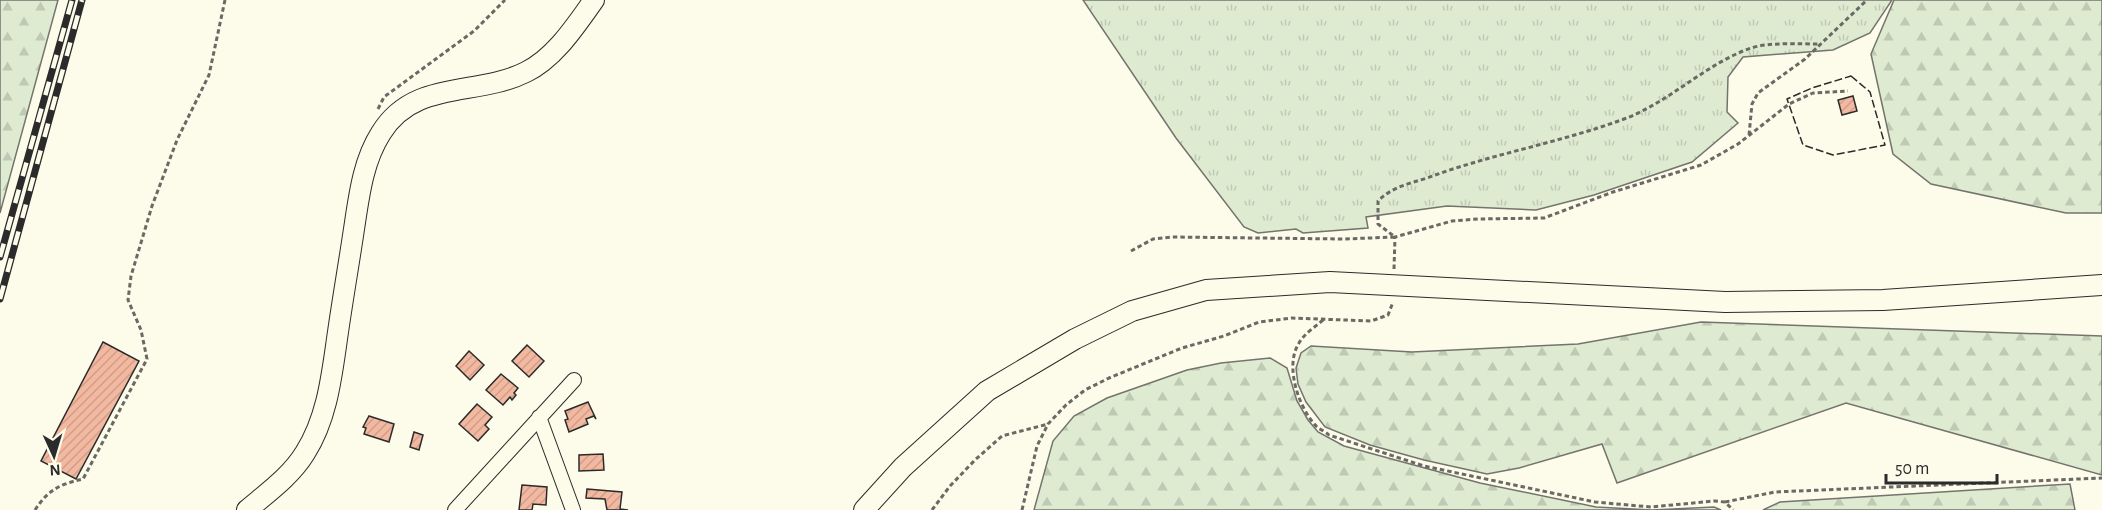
<svg xmlns="http://www.w3.org/2000/svg" width="2102" height="510" font-family="'Alegreya Sans',sans-serif">
<style>
.grass{fill:url(#grass-tufts);stroke:#74746e;stroke-width:1.5}
.forest{fill:url(#forest-firs);stroke:#74746e;stroke-width:1.5}
.building{fill:url(#building-hatch);stroke:#2b2b2b;stroke-width:1.5}
.lines{fill:none;stroke-linecap:round;stroke-linejoin:round}
.street-casing{stroke:#2b2b2b;stroke-width:16}
.secondary-casing{stroke:#2b2b2b;stroke-width:22}
.path{stroke:#6a6964;stroke-width:3;stroke-dasharray:4.5 3;stroke-linecap:butt}
.street{stroke:#fdfbea;stroke-width:14}
.secondary{stroke:#fdfbea;stroke-width:20}
.rail-casing{stroke:#2b2b2b;stroke-width:7}
.rail{stroke:#fdfbea;stroke-width:4.5;stroke-dasharray:14;stroke-linecap:butt}
.fence{stroke:#2b2b2b;stroke-width:1.5;stroke-dasharray:8 3;stroke-linecap:butt}
</style>
<defs>
<pattern id="grass-tufts" width="24" height="20" patternUnits="userSpaceOnUse" patternTransform="scale(1.5)"><rect width="24" height="20" fill="#deebd1"/><path d="M3 7l-1-3M5 7V3M7 7l1-3M15 17l-1-3M17 17v-4M19 17l1-3" fill="none" stroke="#bfcab4"/></pattern>
<pattern id="forest-firs" width="22" height="20" patternUnits="userSpaceOnUse" patternTransform="scale(1.5)"><rect width="22" height="20" fill="#deebd1"/><path d="M5 1l3.5 6h-7zM16 11l3.5 6h-7z" fill="#bfcab4"/></pattern>
<pattern id="building-hatch" width="6" height="6" patternUnits="userSpaceOnUse" patternTransform="scale(1.5)"><rect width="6" height="6" fill="#f2b8a0"/><path d="M-1 1l2-2M0 6l6-6M5 7l2-2" fill="none" stroke="#d09e8a"/></pattern>
</defs>
<rect width="100%" height="100%" fill="#fdfbea"/>
<path class="grass" d="M1083 0H1892L1870 33 1833 50 1743 57 1728 77 1727 112 1738 123 1692 162 1594 195 1536 210 1447 206 1366 217 1368 228 1303 233 1296 229 1258 233 1244 227 1176 138Z"/>
<path class="forest" d="M0 0H58L0 213Z
M1894 0H2102V213H2066L1931 184 1893 154 1871 54Z
M1701 322 2102 336V475L1846 403 1617 483 1602 444 1519 468 1487 474 1424 460 1370 445 1325 427 1306 402 1298 384 1296 368 1301 353 1311 346 1412 352 1578 344Z
M1270 358 1287 368 1297 401 1308 420 1318 432 1344 446 1480 483 1596 507 1652 510 1714 507 1721 510H1034L1053 441 1074 416 1107 398 1187 370 1221 363Z
M2070 484 2075 510H1763L1780 502Z"/>
<path class="building" d="M1853 96 1857 111 1842 115 1838 100Z
M103 342 139 361 76 479 41 461Z
M527 345 544 361 529 377 512 361Z
M469 351 484 365 470 380 456 366Z
M501 374 518 388 514 393 516 395 512 400 510 397 503 405 486 390Z
M588 402 596 419 594 416 586 419 588 424 569 432 565 420 568 419 565 411Z
M477 404 492 417 485 425 489 429 478 441 459 424Z
M369 416 394 424 389 442 364 434 366 428 363 427Z
M414 432 423 435 419 450 410 447Z
M603 454 604 470 579 471V455Z
M522 485 547 487 546 505 533 504 532 510H519Z
M587 489 622 492 620 509 628 510H607L605 499 586 498Z"/>
<g class="lines">
<defs>
<path id="street" d="M539 417 573 510
M455 510 574 380"/>
<path id="secondary" d="M247 510C267 493 291 476 305 453 328 417 332 373 338 332 343 297 349 263 354 229 359 196 363 161 381 133 414 79 476 97 526 72 555 58 576 25 594 0
M864 510 903 467 987 391 1075 339 1132 311 1206 290 1330 282 1725 302 1883 300 2102 285"/>
</defs>
<use href="#street" class="street-casing"/>
<use href="#secondary" class="secondary-casing"/>
<path class="path" d="M378 109 384 97 474 31 505 0
M1749 135 1752 104 1758 93 1805 59 1867 0
M1131 251 1153 239 1172 237 1344 239 1395 237 1378 224V201C1392 187 1408 184 1427 178 1491 154 1559 143 1624 119 1670 102 1705 64 1751 48 1770 42 1799 44 1820 44
M1394 269 1395 237 1452 221 1478 219 1544 218 1613 192 1701 165 1738 144 1789 104 1813 93 1848 91
M1323 320C1315 327 1304 334 1299 343 1284 366 1299 409 1317 427 1321 430 1326 432 1329 435L1424 466 1595 502 1651 507 1714 501 1725 502 1733 510
M1725 502 1775 492 2102 478
M35 510C48 490 60 484 83 479L147 359 141 330 128 300 131 276 152 206 177 140 209 75 225 0
M932 510 950 486 976 459 1002 436 1048 424
M1022 510 1037 446 1048 424 1066 405 1085 390 1109 378 1182 348 1224 336 1259 322 1292 318 1371 321 1388 315 1393 302"/>
<use href="#street" class="street"/>
<use href="#secondary" class="secondary"/>
<defs>
<path id="rail" d="M0 257 72 0
M0 299 82 0"/>
</defs>
<use href="#rail" class="rail-casing"/>
<use href="#rail" class="rail"/>
<path class="fence" d="M1851 76 1870 92 1885 145 1833 155 1803 145 1787 99 1812 88Z"/>
</g>
<g transform="translate(54 456) rotate(176)" stroke="#fdfbea" stroke-width="4.5" paint-order="stroke">
<path d="M0-4.5L10 22L0 15L-10 22Z" fill="#2b2b2b"/>
<text y="-9" font-size="16" font-weight="bold" text-anchor="middle" fill="#2b2b2b">N</text>
</g>
<path d="M1886 474v9h111v-9" fill="none" stroke="#2b2b2b" stroke-width="3"/>
<text x="1895" y="474" font-size="18" fill="#2b2b2b" stroke="#fdfbea" stroke-width="4.5" paint-order="stroke">50 m</text>
</svg>
